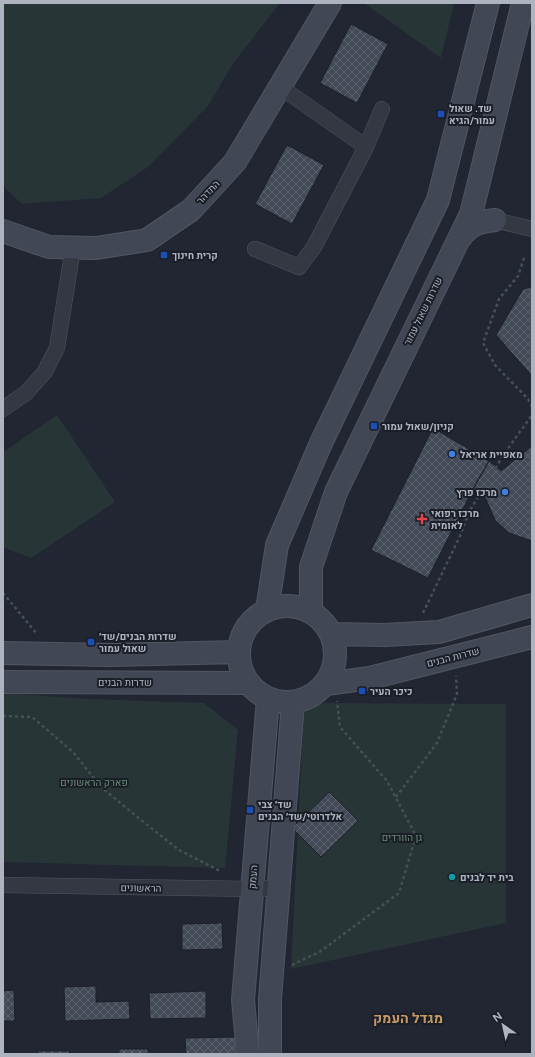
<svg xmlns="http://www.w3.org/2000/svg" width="535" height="1057" font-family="Figtree,Heebo,sans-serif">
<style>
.green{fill:#273537}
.building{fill:url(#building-cross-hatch);stroke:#1c2029}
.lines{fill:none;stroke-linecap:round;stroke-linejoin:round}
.street-casing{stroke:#515661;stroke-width:16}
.secondary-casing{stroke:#515661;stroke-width:24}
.path{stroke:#445155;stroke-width:2.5;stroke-dasharray:3 3;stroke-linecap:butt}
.street{stroke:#343843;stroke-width:15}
.secondary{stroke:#424756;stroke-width:22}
.transit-dot{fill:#1a4fb4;stroke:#1a1e27;stroke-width:1.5}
.shop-dot{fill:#3f7fe0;stroke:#1a1e27;stroke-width:1.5}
.health-dot{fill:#e0444e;stroke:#1a1e27;stroke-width:1.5}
.culture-dot{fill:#0f9aa8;stroke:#1a1e27;stroke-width:1.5}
.labels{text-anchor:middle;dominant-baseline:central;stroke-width:4;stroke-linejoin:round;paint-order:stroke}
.poi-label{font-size:10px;font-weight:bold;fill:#aeb3c0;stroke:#1a1e27;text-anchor:start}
.street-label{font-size:10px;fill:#aeb3c0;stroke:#1a1e27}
.park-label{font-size:10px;fill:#698d76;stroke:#1a1e27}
.district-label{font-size:14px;font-weight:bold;fill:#c49965;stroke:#1a1e27}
</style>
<defs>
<pattern id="building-cross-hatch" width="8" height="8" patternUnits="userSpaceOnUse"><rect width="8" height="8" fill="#424957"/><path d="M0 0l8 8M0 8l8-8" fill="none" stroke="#5b616d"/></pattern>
</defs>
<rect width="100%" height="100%" fill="#212632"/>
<path class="green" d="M3 3H280L232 65 208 106 148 167 101 198 22 204 3 186Z
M364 3H454L441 58Z
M57 415 115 502 31 558 3 547V452Z
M3 693 89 699 204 703 238 730 225 868 3 862Z
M304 703 506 704V923L291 969Z"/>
<path class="building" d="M351 24 388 44 357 103 320 83Z
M287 145 324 165 292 224 255 204Z
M532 287V376L496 335 523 289Z
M433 428 489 461 473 489 428 578 371 550Z
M532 446V541L509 533 495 520 484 495 473 489 489 461 501 471Z
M329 792 358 821 321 857 292 828Z
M222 923 223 949 182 950V924Z
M96 986V1002L129 1001 130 1019 65 1021 64 987Z
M14 990 15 1021H3V991Z
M206 991V1018L150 1019 149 993Z
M236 1037V1054H186L185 1038Z
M119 1049H148V1054H119Z
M38 1051H69V1054H38Z"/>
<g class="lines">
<defs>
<path id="street" d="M366 147 382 109
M495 220 532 229
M255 249 299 267 314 247 366 147 279 86
M3 409 26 393 44 373 57 348 73 248
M3 885 252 889 279 888"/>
<path id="secondary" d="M3 231 49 247 96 248 147 240 191 210 235 162 330 3
M460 238C470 224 479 222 495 220
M239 654a48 48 0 1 1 96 0a48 48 0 1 1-96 0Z
M267 610 277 545 321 443 438 200 488 3
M311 612V567L336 492 471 214 523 3
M331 634 385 635 439 632 532 605
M3 653 110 655 239 652
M3 682 248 683
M326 684 370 678 532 637
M248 1054 243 1000 268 699
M270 1054V999L293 702"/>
</defs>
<use href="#street" class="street-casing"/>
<use href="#secondary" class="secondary-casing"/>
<path class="path" d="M524 258 518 276 499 299 483 343 495 365 528 399 532 407
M3 593 37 634
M423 613 460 536 469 512 504 454 532 415
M3 716 32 717 73 752 101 787 141 820 179 850 220 871
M396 797 437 743 457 694 456 676
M292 965 321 951 399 893 416 836 387 781 340 727 337 701"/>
<use href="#street" class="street"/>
<use href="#secondary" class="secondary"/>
</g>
<g class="transit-dot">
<rect x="437" y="110" width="8" height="8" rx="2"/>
<rect x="160" y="251" width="8" height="8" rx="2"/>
<rect x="370" y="422" width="8" height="8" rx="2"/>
<rect x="87" y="638" width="8" height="8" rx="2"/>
<rect x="358" y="687" width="8" height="8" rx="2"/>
<rect x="246" y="806" width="8" height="8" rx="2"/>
</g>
<g class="shop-dot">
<circle cx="452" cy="454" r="4"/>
<circle cx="505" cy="492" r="4"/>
</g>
<path class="health-dot" d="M420 513h4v4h4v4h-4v4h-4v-4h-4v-4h4z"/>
<circle class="culture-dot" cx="452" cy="877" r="4"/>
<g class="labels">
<g class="poi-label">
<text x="449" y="108">שד. שאול<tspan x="449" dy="12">עמור/הגיא</tspan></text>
<text x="172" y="255">קרית חינוך</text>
<text x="382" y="426">קניון/שאול עמור</text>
<text x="460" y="454">מאפיית אריאל</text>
<text x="497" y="492" text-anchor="end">מרכז פרץ</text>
<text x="431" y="513">מרכז רפואי<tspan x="431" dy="12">לאומית</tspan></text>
<text x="99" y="636">שדרות הבנים/שד׳<tspan x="99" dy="12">שאול עמור</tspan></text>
<text x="370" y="691">כיכר העיר</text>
<text x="258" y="804">שד׳ צבי<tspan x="258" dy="12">אלדרוטי/שד׳ הבנים</tspan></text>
<text x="460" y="877">בית יד לבנים</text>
</g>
<g class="street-label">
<text transform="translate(208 192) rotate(-47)">התדהר</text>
<text transform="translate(423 311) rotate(-64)">שדרות שאול עמור</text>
<text transform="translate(453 657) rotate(-14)">שדרות הבנים</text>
<text x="125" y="682">שדרות הבנים</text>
<text transform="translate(253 877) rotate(-85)">העמק</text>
<text transform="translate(141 888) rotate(1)">הראשונים</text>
</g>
<g class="park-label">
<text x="94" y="782">פארק הראשונים</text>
<text x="402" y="837">גן הוורדים</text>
</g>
<g class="district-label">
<text x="408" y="1018">מגדל העמק</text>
</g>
</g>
<rect width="535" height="1057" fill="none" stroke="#aeb3c0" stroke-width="8"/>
<g transform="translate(503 1025) rotate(326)" stroke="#1a1e27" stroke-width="3" paint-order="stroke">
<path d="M0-3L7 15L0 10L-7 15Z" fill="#aeb3c0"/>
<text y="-6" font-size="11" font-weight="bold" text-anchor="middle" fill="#aeb3c0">N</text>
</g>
</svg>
